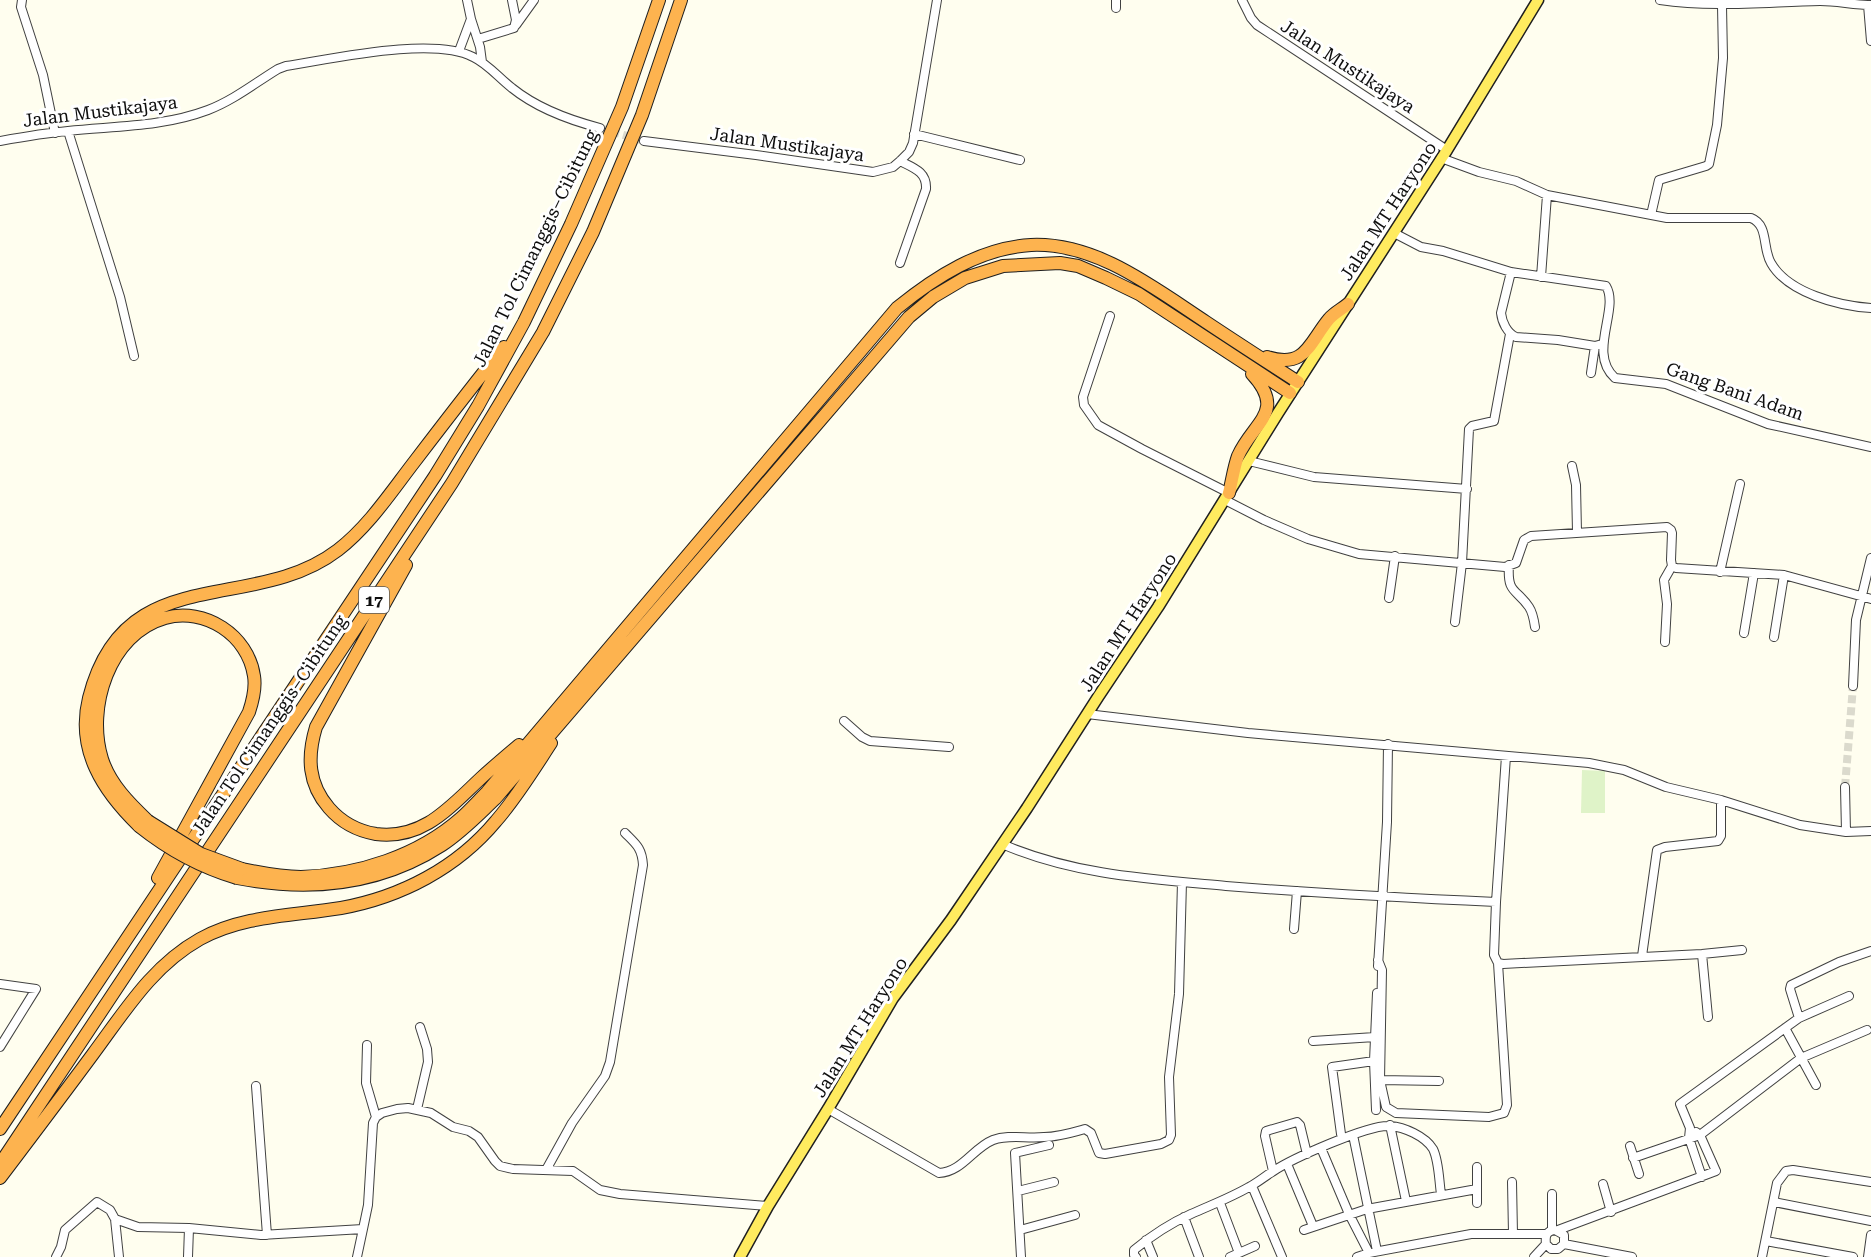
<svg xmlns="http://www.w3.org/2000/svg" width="1871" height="1257" font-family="'Roboto Serif',serif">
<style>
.pitch{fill:#dff3c8}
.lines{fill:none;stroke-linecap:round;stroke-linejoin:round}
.minor-tunnel{stroke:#dbdacd;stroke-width:8;stroke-dasharray:8 4;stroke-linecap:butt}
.minor-casing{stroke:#414141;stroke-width:10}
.major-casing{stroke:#1f1f1f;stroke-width:13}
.highway-casing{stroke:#1f1f1f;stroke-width:14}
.minor{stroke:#fff;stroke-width:8}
.major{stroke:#ffeb5f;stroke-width:10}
.highway{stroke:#fdb34f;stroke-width:12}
.highway-bridge-casing{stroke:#1f1f1f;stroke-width:14;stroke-linecap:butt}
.highway-bridge{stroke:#fdb34f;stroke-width:12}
.labels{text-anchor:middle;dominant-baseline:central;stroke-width:6;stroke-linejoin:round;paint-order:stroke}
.shield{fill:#fff;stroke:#565656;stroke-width:1.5}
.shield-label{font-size:16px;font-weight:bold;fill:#0e0e0e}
.street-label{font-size:18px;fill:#0e0e0e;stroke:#fff}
</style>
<rect width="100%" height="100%" fill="#fffeef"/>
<path class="pitch" d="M1582 770 1605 771V813H1581Z"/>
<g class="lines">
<path class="minor-tunnel" d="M600 128 644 141
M1845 787 1853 686"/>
<defs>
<path id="minor" d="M22 0 21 7 43 75 55 133
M467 0 471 19
M1116 0V8
M1242 0 1251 18 1257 25 1447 150
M1660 0C1713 8 1767 2 1820 1 1837 1 1854 5 1871 5
M1868 5 1871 41
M516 25 534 0
M478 39 514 28 516 20 512 0
M459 51 471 19 480 47 482 62
M68 131 120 297 134 356
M914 134 1020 160
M0 141C22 137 45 133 68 131 115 126 163 127 208 110 234 100 255 83 278 69L286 66C332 59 433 36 473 57 488 64 499 78 512 88 538 109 569 120 600 128
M644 141 756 155 873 172 893 167 900 161 909 152 913 143 937 0
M1441 158 1479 172 1516 181 1547 195 1667 218H1751C1769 225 1762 248 1771 263 1788 293 1839 306 1871 308
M900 161C914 168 927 172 926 189L900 263
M1651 215 1659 180 1706 166 1709 164 1717 125 1723 58 1722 6
M1394 233 1421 247 1443 251 1511 272 1606 286C1620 309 1587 353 1615 378L1666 384 1768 424 1871 447
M1511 272 1501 313C1502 322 1507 333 1516 337L1558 340 1595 346 1602 344
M1541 277 1547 195
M1110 316 1083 397 1084 405 1098 425 1142 449 1229 493
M1591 373 1595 346
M1249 461 1314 477 1467 489
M1572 466 1576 485 1577 532
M1225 500 1264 520 1308 539 1359 554 1505 567 1516 563 1524 540 1531 536 1667 527 1671 530 1672 533 1671 560 1672 566 1676 568 1784 575 1871 599
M1509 565C1507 594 1516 588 1529 607 1533 613 1534 620 1535 627
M1720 572 1740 484
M1389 598 1395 556
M1455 622 1462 563 1469 429 1472 426 1494 421 1510 334
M1744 633 1754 573
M1774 637 1784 575
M1665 642 1667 604 1664 580 1672 566
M1853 686 1856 620 1871 558
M1087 714 1248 733 1589 763 1624 770 1666 787 1721 800 1800 825 1846 832 1871 831
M844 721 862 737 870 741 949 747
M1506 756 1496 902 1494 955 1498 963 1503 964 1702 954 1742 950
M1845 787 1846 832
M1002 844C1074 875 1149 879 1226 886 1316 893 1406 898 1496 902
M1294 929 1297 891
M1702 954 1708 1017
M1642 956 1657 850 1665 847 1718 841 1721 836V800
M1378 960 1382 970 1380 1080 1386 1107 1396 1113 1489 1117 1504 1113 1507 1105 1498 963
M1378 966 1387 822 1388 744
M0 984 36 989 0 1047
M1799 1018 1790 989 1791 985 1839 962 1871 951
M1785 1028 1816 1085
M1313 1041 1375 1037
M367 1045 366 1083 376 1117
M1380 1080 1439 1081
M256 1086 267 1235
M417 1109 428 1062 427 1049 420 1027
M828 1109 939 1173C962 1172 973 1148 993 1140 1009 1134 1027 1139 1044 1137 1058 1137 1071 1133 1085 1129L1091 1133 1099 1153 1105 1154 1161 1144 1169 1140 1171 1135 1169 1077 1179 994 1182 882
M1376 1110 1374 1061 1377 993
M1390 1125 1406 1201
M1341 1134 1332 1067 1374 1061
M1353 1135 1377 1251
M1630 1146 1639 1174
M1321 1148 1349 1214 1369 1253
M1633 1158 1700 1135 1801 1058 1867 1030
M1287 1164 1313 1226
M546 1170 572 1123 605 1076 610 1062 643 865C642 848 636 844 625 833
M1273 1171 1265 1136 1266 1131 1297 1122 1300 1125 1307 1154
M1702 1177 1689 1138 1690 1128 1680 1104 1799 1018 1849 996
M1512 1182 1513 1234
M1603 1184 1611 1212
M1252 1186 1282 1257
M1018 1191 1054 1182
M1774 1202 1871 1221
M1220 1203 1239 1253
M1477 1203V1167
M1184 1217 1199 1257
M115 1219 119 1257
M1020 1230 1075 1215
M1304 1230 1367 1209 1477 1189
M1552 1230V1194
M1558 1230 1716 1171 1700 1135 1696 1132
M1146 1240 1153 1257
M1766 1241 1853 1257
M1564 1244 1632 1257
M56 1257 61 1247 65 1230 97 1202 110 1210 115 1219 138 1227 189 1228 261 1235 363 1229 368 1205 373 1123 376 1117 382 1113 397 1109 408 1108 431 1113 453 1127 469 1131 478 1137 495 1161 500 1166 513 1169 573 1171 600 1190 620 1194 768 1206
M188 1257 189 1228
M357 1257 363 1229
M1021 1257 1015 1153 1049 1145
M1136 1257 1134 1255V1250C1151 1236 1171 1223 1191 1214 1211 1205 1230 1198 1249 1187 1257 1183 1264 1177 1272 1172 1291 1159 1369 1124 1390 1126 1404 1127 1425 1136 1433 1149 1439 1161 1439 1181 1441 1194
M1230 1257 1255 1246
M1357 1257 1369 1253 1471 1234H1546
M1534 1257 1546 1244C1545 1236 1546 1231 1555 1230L1564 1235V1244L1558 1249H1551L1546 1244
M1762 1257 1777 1183 1786 1171 1793 1170 1871 1182
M1868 1257 1871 1235"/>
<path id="major" d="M740 1257 768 1206 828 1109 893 998 951 920 1027 808 1098 697 1158 607 1278 413 1447 150 1538 0"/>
<path id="highway" d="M1267 357C1306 369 1309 343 1329 319 1334 313 1342 309 1348 304
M1229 493C1232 481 1234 467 1238 456 1253 422 1287 412 1252 374
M406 565 316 727C307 757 308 784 329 808 342 823 358 831 376 834 423 840 450 807 481 778 493 767 506 756 519 745
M148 821C129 803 110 784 102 759 86 708 109 634 165 618 205 607 248 635 254 676 256 688 253 700 249 712L158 878
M139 826C103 791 76 750 89 698 124 558 252 616 338 550 369 526 391 492 415 461 444 423 473 385 504 347
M242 869C261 873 281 877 301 877 358 875 418 856 461 818 470 810 478 801 487 792L897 308C935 277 980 248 1031 245 1096 242 1154 288 1206 322 1236 342 1267 362 1298 382
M237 878C309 892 380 885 442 845 462 832 478 815 495 799L909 317 933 297 965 278 1003 266 1060 263 1078 266 1106 278 1139 294 1290 393
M0 1129 435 476 478 406 524 322 571 224 622 107 659 0
M0 1164 452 483 543 332 593 232 642 115 681 0
M0 1178C31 1137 62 1096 93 1054 125 1011 152 966 200 939 244 915 293 916 341 908 401 897 457 868 496 821 517 797 534 769 551 743"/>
</defs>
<use href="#minor" class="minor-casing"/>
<use href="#major" class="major-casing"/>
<use href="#highway" class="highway-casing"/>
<use href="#minor" class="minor"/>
<use href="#major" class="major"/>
<use href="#highway" class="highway"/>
<defs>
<path id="highway-bridge" d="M148 821 201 854 242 869
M139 826C169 850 200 867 237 878"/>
</defs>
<use href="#highway-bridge" class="highway-bridge-casing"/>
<use href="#highway-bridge" class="highway-bridge"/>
</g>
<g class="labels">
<rect class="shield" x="359" y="587" width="30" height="26" rx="4.5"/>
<g class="shield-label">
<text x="374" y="600">17</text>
</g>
<g class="street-label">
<text transform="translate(1348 66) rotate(33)">Jalan Mustikajaya</text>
<text transform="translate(100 111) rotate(-7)">Jalan Mustikajaya</text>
<text transform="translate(787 144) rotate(8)">Jalan Mustikajaya</text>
<text transform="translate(1388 211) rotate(-57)">Jalan MT Haryono</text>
<text transform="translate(535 248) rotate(-64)">Jalan Tol Cimanggis–Cibitung</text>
<text transform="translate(1735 391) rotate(19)">Gang Bani Adam</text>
<text transform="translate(1128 622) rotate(-57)">Jalan MT Haryono</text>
<text transform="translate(269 725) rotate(-56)">Jalan Tol Cimanggis–Cibitung</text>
<text transform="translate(860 1027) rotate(-58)">Jalan MT Haryono</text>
</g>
</g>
</svg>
